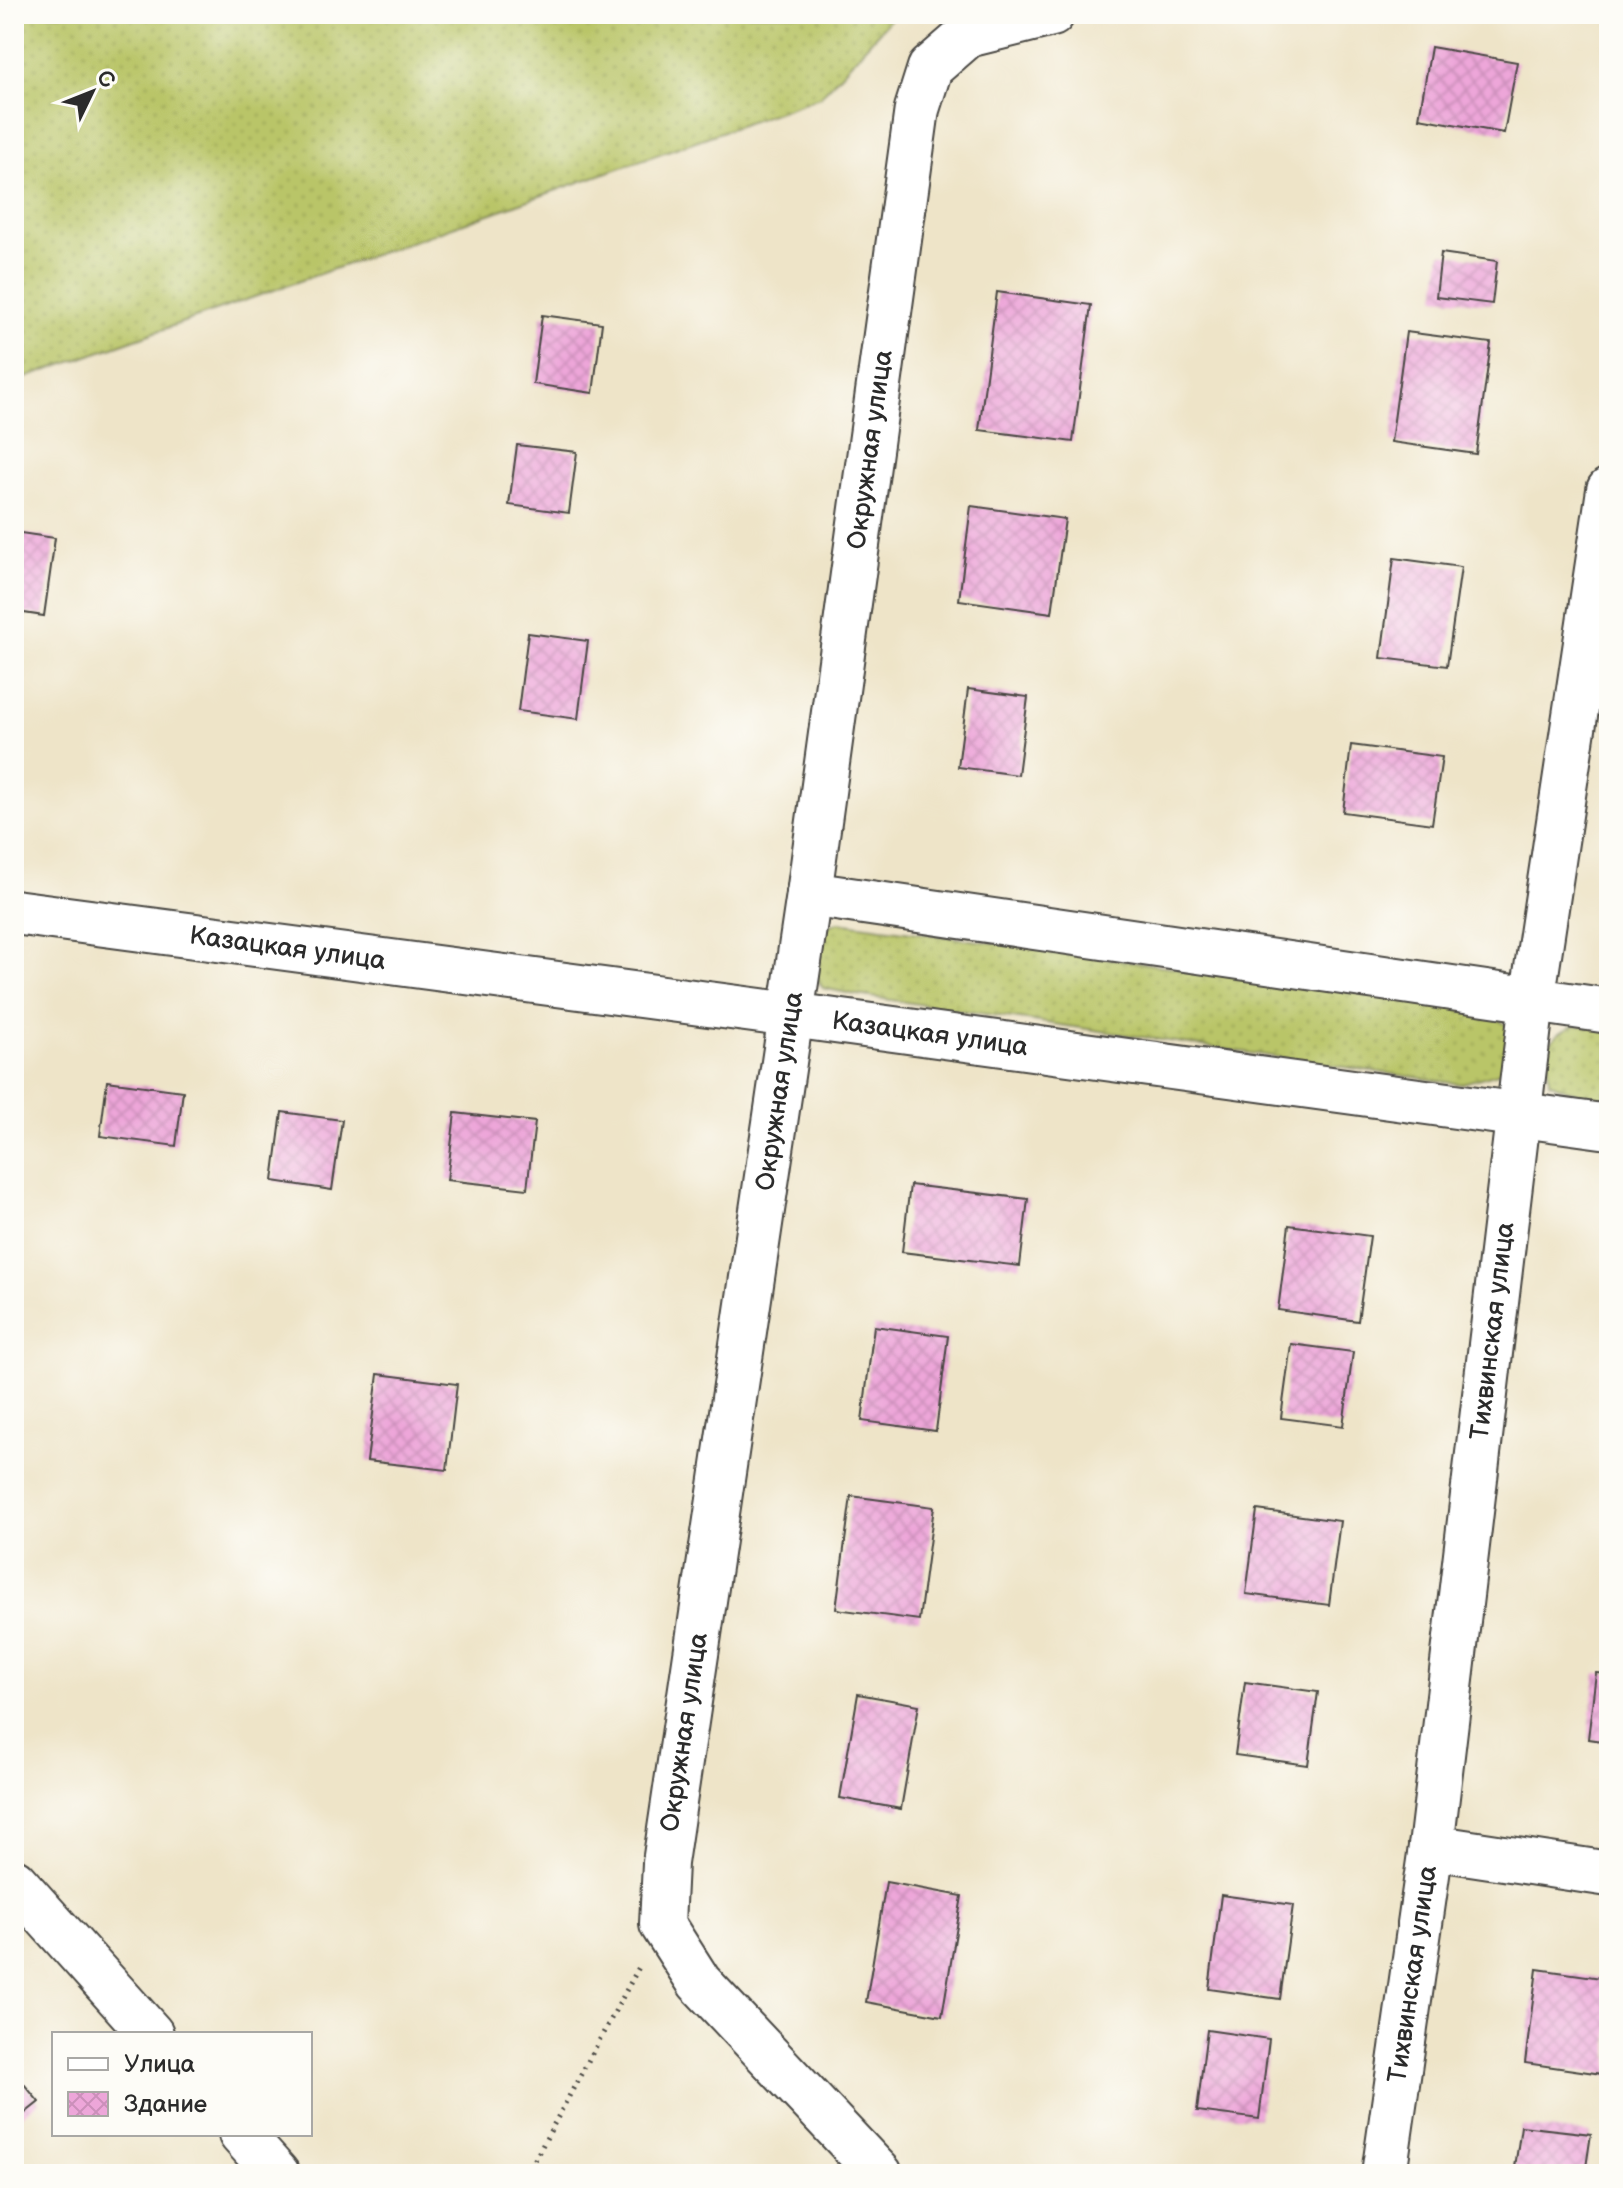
<svg xmlns="http://www.w3.org/2000/svg" width="1623" height="2188" font-family="'Balsamiq Sans',sans-serif">
<style>
.grass{fill:url(#grass-dots);stroke:#727849;stroke-width:2}
.building{fill:url(#building-cross-hatch)}
.lines{fill:none;stroke-linecap:round;stroke-linejoin:round}
.street-casing{stroke:#484743;stroke-width:48}
.path{stroke:#484743;stroke-width:5;stroke-dasharray:2 6;stroke-linecap:butt}
.street{stroke:#fff;stroke-width:44}
.labels{text-anchor:middle;dominant-baseline:central;stroke-width:6;stroke-linejoin:round;paint-order:stroke}
.street-label{font-size:26px;fill:#2b2b2b;stroke:#fdfcf7}
</style>
<defs>
<pattern id="grass-dots" width="8" height="8" patternUnits="userSpaceOnUse" patternTransform="scale(2)"><rect width="8" height="8" fill="#b9c567"/><path d="M2 2h.1M6 6h.1" fill="none" stroke="#9fa95a" stroke-width="1.8" stroke-linecap="round"/></pattern>
<pattern id="building-cross-hatch" width="8" height="8" patternUnits="userSpaceOnUse" patternTransform="scale(2)"><rect width="8" height="8" fill="#eda6d9"/><path d="M0 0l8 8M0 8l8-8" fill="none" stroke="#cb8fba"/></pattern>
</defs>
<rect width="100%" height="100%" fill="#fdfcf7"/>
<filter id="ink" filterUnits="userSpaceOnUse"><feTurbulence type="fractalNoise" baseFrequency=".0125" numOctaves="2"/><feDisplacementMap in="SourceGraphic" scale="16" xChannelSelector="R" yChannelSelector="G"/><feConvolveMatrix kernelMatrix="1 2 1 2 8 2 1 2 1" color-interpolation-filters="sRGB"/></filter>
<filter id="wash" filterUnits="userSpaceOnUse"><feTurbulence type="fractalNoise" baseFrequency=".006" numOctaves="4" result="noise"/><feDisplacementMap in="SourceGraphic" scale="32" xChannelSelector="R" yChannelSelector="G"/><feGaussianBlur stdDeviation="1.8" result="paint"/><feColorMatrix in="noise" values="0 0 0 0 0 0 0 0 0 0 0 0 0 0 0 0 0 1.4 0 .05"/><feComposite in="paint" operator="in"/></filter>
<g filter="url(#wash)">
<rect width="100%" height="100%" fill="#eee4c8"/>
<path class="grass" d="M14 14H895L820 97 14 382Z
M838 922 1473 1008 1495 1017 1510 1028 1514 1046 1498 1073 1460 1084 857 995 823 988 810 969 817 930Z
M1574 1025 1609 1029V1101L1587 1098 1549 1082 1548 1045 1558 1034Z"/>
<g id="blocks">
<path class="building" d="M1431 47 1517 62 1504 133 1419 118Z
M1441 253 1497 261 1492 304 1436 297Z
M997 292 1091 305 1073 442 979 430Z
M542 315 602 323 593 393 533 384Z
M1406 332 1491 343 1476 454 1391 442Z
M517 445 577 452 569 513 509 505Z
M971 506 1065 519 1052 613 959 600Z
M14 532 55 538 44 616 17 612 16 622Z
M1394 558 1461 567 1447 666 1381 658Z
M528 633 588 641 578 719 518 711Z
M968 689 1028 697 1018 775 958 767Z
M1351 745 1442 757 1432 824 1343 812Z
M14 1054H20L16 1083H14Z
M107 1081 183 1091 176 1146 100 1136Z
M282 1112 342 1120 332 1190 273 1181Z
M455 1113 535 1122 527 1189 447 1180Z
M910 1185 1028 1199 1020 1266 902 1252Z
M1289 1225 1370 1236 1358 1321 1278 1310Z
M874 1326 948 1336 936 1431 862 1421Z
M1291 1344 1353 1352 1343 1426 1281 1418Z
M378 1374 457 1384 447 1470 367 1461Z
M851 1496 934 1507 919 1620 836 1609Z
M1257 1510 1340 1521 1329 1605 1246 1594Z
M1596 1673 1609 1674V1742L1588 1739Z
M1245 1682 1318 1692 1308 1765 1235 1755Z
M858 1694 919 1705 901 1809 840 1798Z
M886 1882 962 1896 942 2016 866 2002Z
M1221 1895 1293 1905 1280 1999 1209 1989Z
M1537 1969 1609 1979V2075L1525 2063Z
M1207 2030 1269 2039 1259 2119 1197 2111Z
M14 2072 39 2102 14 2122Z
M1521 2126 1591 2134 1585 2174H1514Z"/>
</g>
</g>
<g filter="url(#ink)">
<use href="#blocks" fill-opacity="0" stroke="#484743" stroke-width="2"/>
<g class="lines">
<defs>
<g id="street">
<path d="M809 894 1609 1011"/>
<path id="s1" d="M14 912 791 1015 1609 1127"/>
<path d="M1431 1847 1609 1874"/>
<path d="M14 1881 151 2034"/>
<path d="M241 2134 277 2174"/>
<path id="s2" d="M880 2174 699 1982 662 1924 665 1863 809 894 917 109 930 68 968 35 1052 14"/>
<path id="s3" d="M1384 2174 1431 1847 1532 1001 1609 490"/>
</g>
</defs>
<use href="#street" class="street-casing"/>
<path class="path" d="M527 2174 639 1967"/>
<use href="#street" class="street"/>
</g>
</g>
<g class="labels">
<g class="street-label">
<text stroke="none"><textPath href="#s2" startOffset="1822">Окружная улица</textPath></text>
<text stroke="none"><textPath href="#s1" startOffset="276">Казацкая улица</textPath></text>
<text stroke="none"><textPath href="#s1" startOffset="924">Казацкая улица</textPath></text>
<text stroke="none"><textPath href="#s2" startOffset="1174">Окружная улица</textPath></text>
<text stroke="none"><textPath href="#s3" startOffset="850">Тихвинская улица</textPath></text>
<text stroke="none"><textPath href="#s2" startOffset="526">Окружная улица</textPath></text>
<text stroke="none"><textPath href="#s3" startOffset="202">Тихвинская улица</textPath></text>
</g>
</g>
<rect width="1623" height="2188" fill="none" stroke="#fdfcf7" stroke-width="48"/>
<rect x="52" y="2032" width="260" height="104" fill="#fdfcf7" stroke="#a9a8a5" stroke-width="2"/>
<rect x="68" y="2058" width="40" height="12" fill="#ffffff" stroke="#a9a8a5" stroke-width="2"/>
<text x="124" y="2072" font-size="24" fill="#2b2b2b">Улица</text>
<rect x="68" y="2092" width="40" height="24" fill="url(#building-cross-hatch)" stroke="#a9a8a5" stroke-width="2"/>
<text x="124" y="2112" font-size="24" fill="#2b2b2b">Здание</text>
<g transform="translate(92 92) rotate(47)" stroke="#fdfcf7" stroke-width="6" paint-order="stroke">
<path d="M0-6L14 30L0 20L-14 30Z" fill="#2b2b2b"/>
<text y="-12" font-size="22" font-weight="bold" text-anchor="middle" fill="#2b2b2b">С</text>
</g>
</svg>
